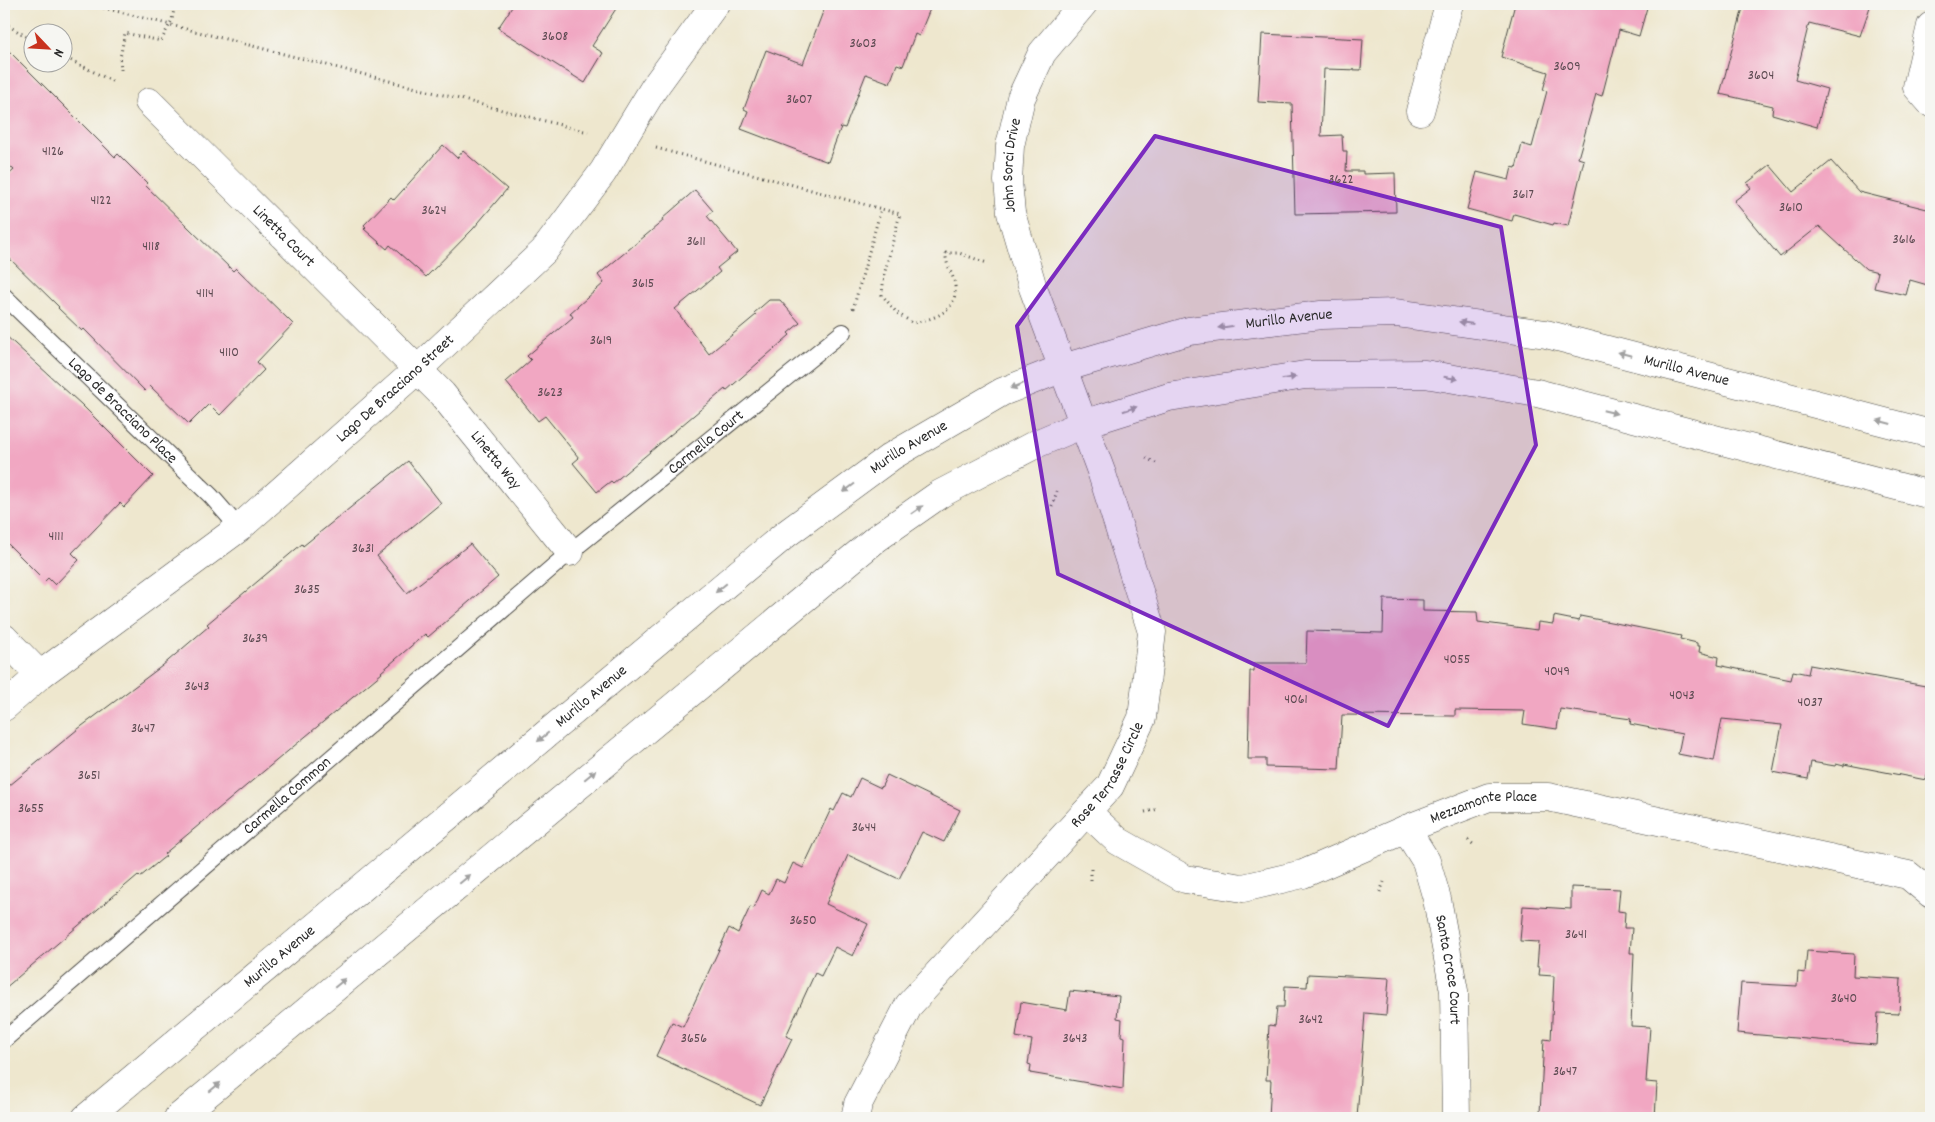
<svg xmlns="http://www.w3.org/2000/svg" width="1935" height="1122" font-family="Dekko,sans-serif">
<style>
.building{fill:#f1a7c2}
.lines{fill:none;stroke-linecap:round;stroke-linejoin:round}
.lane-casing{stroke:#484743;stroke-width:18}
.street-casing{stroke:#484743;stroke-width:29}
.secondary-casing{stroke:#484743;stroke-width:29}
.path{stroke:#484743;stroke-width:3;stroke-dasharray:1 4;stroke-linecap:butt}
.lane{stroke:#fff;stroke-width:16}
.street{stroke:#fff;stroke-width:28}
.secondary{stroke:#fff;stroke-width:28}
.oneway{fill:#a0a0a0}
.marked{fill:#7b2cbf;fill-opacity:0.2;stroke:#7b2cbf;stroke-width:4;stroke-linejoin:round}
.labels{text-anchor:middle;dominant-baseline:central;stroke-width:4;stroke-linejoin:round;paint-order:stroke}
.number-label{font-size:14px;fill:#5c4a51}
.street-label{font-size:16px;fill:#2b2b2b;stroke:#f6f6f2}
</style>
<rect width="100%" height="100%" fill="#f6f6f2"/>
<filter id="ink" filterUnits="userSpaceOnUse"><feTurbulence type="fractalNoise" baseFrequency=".02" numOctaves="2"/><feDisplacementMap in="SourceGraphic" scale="10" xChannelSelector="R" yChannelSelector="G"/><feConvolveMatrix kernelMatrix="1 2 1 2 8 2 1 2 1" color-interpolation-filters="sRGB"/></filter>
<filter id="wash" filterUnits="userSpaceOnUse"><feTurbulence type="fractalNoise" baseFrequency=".0096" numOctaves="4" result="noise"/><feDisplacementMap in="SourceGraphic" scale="20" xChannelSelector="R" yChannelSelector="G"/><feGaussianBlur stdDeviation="1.12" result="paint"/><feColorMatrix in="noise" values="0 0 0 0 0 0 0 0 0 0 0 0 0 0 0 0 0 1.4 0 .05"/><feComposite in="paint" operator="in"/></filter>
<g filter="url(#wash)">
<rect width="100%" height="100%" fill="#eee7ce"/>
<g id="blocks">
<path class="building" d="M514 4H619L592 46 603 53 585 83 498 28Z
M826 4H932L919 36 915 34 903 66 897 64 890 83 866 74 845 128 841 127 828 162 741 129 748 111 744 109 766 50 803 64Z
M1515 4H1648L1639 36 1619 30 1602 96 1596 94 1578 158 1584 160 1568 226 1554 223 1553 225 1514 214 1512 221 1467 209 1477 172 1509 180 1512 167 1516 168 1522 144 1532 147 1547 91 1543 90 1548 72 1501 57Z
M1744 4H1871L1860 36 1809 23 1795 80 1827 89 1817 127 1772 114 1773 106 1720 94Z
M1262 34 1363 39 1361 70 1324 69 1321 136 1342 135 1343 151H1347L1346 171H1363V174L1395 173 1396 212 1295 214 1292 104 1258 102Z
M4 46 115 157 118 154 147 183 145 185 233 271 236 268 293 324 257 362 264 370 220 415 209 404 189 424 150 386 145 391 84 329 82 331 58 308 59 307 4 253V179L14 170 4 161Z
M443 145 457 158 463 151 507 189 473 229 426 277 390 245 387 249 364 229 366 227 364 225 391 197 394 200Z
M1831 161 1859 192 1931 210V286L1910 280 1906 295 1874 288 1878 272 1866 269 1819 226 1780 257 1734 201 1751 188 1747 183 1770 165 1793 192Z
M695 190 713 211 707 216 737 252 717 268 720 272 675 309 709 354 756 315 754 313 769 300H780L800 323 788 333 790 335 726 391 725 389 613 483 611 481 597 492 573 463 579 458 545 416 538 421 506 382 531 360 527 356 573 317 570 313 604 283 598 275 663 221 662 219Z
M4 334 82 405 153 476 124 507 120 503 72 553 79 560 55 585 48 578 45 581 4 540Z
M408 461 441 503 377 556 407 593 470 544 498 577 428 637 425 634 381 672 382 673 164 854 166 856 162 859 140 877 138 875 4 989V790L78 729 162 666 209 626 207 624 302 544 303 546Z
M1384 599 1423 600V611L1477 612 1478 622 1537 630 1538 622 1553 624 1554 616 1579 621 1580 616 1681 636 1680 639 1697 643V646H1700L1699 652 1719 657 1718 665 1791 680 1793 671 1808 674 1810 665 1931 687V756L1926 780 1844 764V766L1836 764 1835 766 1811 762 1808 779 1773 772 1782 725 1722 719 1714 761 1678 754 1682 734 1630 724 1631 719 1560 709 1557 729 1523 724 1525 711 1455 710V716L1342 715 1339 769 1266 767V759H1248L1250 671H1254V663H1306L1307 631 1383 633Z
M887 775 960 810 944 842 922 832 899 879 848 855 826 904 868 924 853 956 835 947 821 976 815 973 786 1036 792 1039 760 1105 656 1056 672 1022 683 1027 729 928 738 933 750 907 754 908 762 890 769 894 776 879 784 883 793 863 803 868 831 809 834 811 843 793 851 797 860 778 881 788Z
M1571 887 1620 889 1618 911 1625 912 1624 928H1632L1630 953H1634L1631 1026 1650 1027 1646 1082 1657 1083 1655 1118H1603L1540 1113 1544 1039 1551 1040 1554 976 1539 975 1540 967H1537L1539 942 1520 941 1523 906 1571 909Z
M1807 951 1854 954 1853 976 1901 979 1899 1014 1878 1013 1876 1045 1737 1033 1741 983 1797 986 1798 972 1805 973Z
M1308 974 1389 978 1386 1015 1365 1013 1357 1118H1269L1271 1080H1266L1269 1025 1275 1026 1277 1007H1284L1285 986 1307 987Z
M1070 991 1119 996 1117 1018 1122 1019 1121 1036 1125 1037 1123 1089 1030 1073 1031 1065 1028 1064 1032 1040 1016 1037 1021 1002 1067 1010Z"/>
</g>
</g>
<g filter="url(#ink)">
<use href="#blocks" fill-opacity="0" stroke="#484743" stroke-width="1"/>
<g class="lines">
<defs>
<g id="lane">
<path id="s1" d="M4 296 211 496 239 528"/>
<path id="s2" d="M4 1040 570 552 843 332"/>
</g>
<g id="street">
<path d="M1931 26 1917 87 1931 103"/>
<path id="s3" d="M149 102 442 394 570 552"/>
<path d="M1420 111 1449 4"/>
<path d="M4 638 40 675"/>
<path id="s4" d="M4 707 40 675 239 528 417 370 544 251 603 172 654 88 715 4"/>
<path id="s5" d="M1087 812 1118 841 1185 879 1243 888 1303 874 1406 829 1489 797H1548L1908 875 1931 894"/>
<path id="s6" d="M1406 829 1426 861 1437 899 1454 991 1456 1118"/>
<path id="s7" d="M855 1118 858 1104 909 1005 1110 786 1142 718 1152 632 1102 474 1033 288 1011 213 1008 181 1010 146 1021 98 1042 53 1083 4"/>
</g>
<g id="secondary">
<path id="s8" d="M86 1118 786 534 892 456 1002 392 1063 368 1189 331 1321 315 1396 313 1546 334 1931 434"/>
<path d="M178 1118 877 538 940 494 1036 444 1083 424 1169 397 1305 375 1425 374 1537 393 1931 495"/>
</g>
</defs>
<use href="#lane" class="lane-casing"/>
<use href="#street" class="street-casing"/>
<use href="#secondary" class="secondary-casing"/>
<path class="path" d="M89 4 588 132
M4 23 32 40
M62 56 114 82
M121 70 120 58 125 33 161 41 172 20 175 4
M656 148 900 214 884 275 882 295 897 313 913 323C932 319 958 313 955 286 954 274 945 266 946 253H959L987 263
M853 309 881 209
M1146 458 1156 463
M1052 506 1057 491
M1145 812 1159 809
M1468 840 1474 845
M1091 869V882
M1380 892 1384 882"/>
<use href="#lane" class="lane"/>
<use href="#street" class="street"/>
<use href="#secondary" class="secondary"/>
</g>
<defs><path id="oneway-solid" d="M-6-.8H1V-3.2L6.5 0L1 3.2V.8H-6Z" transform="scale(1.25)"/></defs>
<g class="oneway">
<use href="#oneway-solid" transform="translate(1466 323) rotate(-172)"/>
<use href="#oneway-solid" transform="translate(1225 327) rotate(173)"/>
<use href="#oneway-solid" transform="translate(1625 354) rotate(-165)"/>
<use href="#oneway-solid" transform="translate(1289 378) rotate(-9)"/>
<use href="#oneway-solid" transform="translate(1451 378) rotate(10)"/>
<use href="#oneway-solid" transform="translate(1017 386) rotate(158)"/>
<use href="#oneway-solid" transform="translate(1130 409) rotate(-18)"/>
<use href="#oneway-solid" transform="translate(1610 412) rotate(14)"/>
<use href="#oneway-solid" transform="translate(1884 422) rotate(-165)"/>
<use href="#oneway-solid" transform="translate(849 488) rotate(143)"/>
<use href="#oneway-solid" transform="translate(917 510) rotate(-35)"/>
<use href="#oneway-solid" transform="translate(721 588) rotate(140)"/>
<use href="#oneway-solid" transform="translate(543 737) rotate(140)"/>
<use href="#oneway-solid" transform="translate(590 775) rotate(-40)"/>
<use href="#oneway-solid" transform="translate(465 879) rotate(-40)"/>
<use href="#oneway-solid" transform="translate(340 983) rotate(-40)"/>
<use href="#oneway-solid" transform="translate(215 1087) rotate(-40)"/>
</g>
</g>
<path class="marked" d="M1155 136 1501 227 1536 445 1388 726 1058 574 1017 326Z"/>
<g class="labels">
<g class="number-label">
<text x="555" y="37">3608</text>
<text x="863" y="44">3603</text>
<text x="1567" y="67">3609</text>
<text x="1761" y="76">3604</text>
<text x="799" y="100">3607</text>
<text x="53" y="152">4126</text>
<text x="1341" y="180">3622</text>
<text x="1523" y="195">3617</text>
<text x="101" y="201">4122</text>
<text x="1791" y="208">3610</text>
<text x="434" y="211">3624</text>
<text x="1904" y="240">3616</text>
<text x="696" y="242">3611</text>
<text x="151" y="247">4118</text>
<text x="643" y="284">3615</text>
<text x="205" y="294">4114</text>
<text x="601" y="341">3619</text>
<text x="229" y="353">4110</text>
<text x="550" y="393">3623</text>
<text x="56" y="537">4111</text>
<text x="363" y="549">3631</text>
<text x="307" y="590">3635</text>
<text x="255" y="639">3639</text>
<text x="1457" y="660">4055</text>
<text x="1557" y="672">4049</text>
<text x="197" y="687">3643</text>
<text x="1682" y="696">4043</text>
<text x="1296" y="700">4061</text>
<text x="1810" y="703">4037</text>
<text x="143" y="729">3647</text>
<text x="89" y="776">3651</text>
<text x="31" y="809">3655</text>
<text x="864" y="828">3644</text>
<text x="803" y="921">3650</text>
<text x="1576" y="935">3641</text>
<text x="1844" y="999">3640</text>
<text x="1311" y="1020">3642</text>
<text x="694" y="1039">3656</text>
<text x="1075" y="1039">3643</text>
<text x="1565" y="1072">3647</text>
</g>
<g class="street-label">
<text stroke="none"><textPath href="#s7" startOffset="1075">John Sorci Drive</textPath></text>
<text stroke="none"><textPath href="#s3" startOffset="190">Linetta Court</textPath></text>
<text stroke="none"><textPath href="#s8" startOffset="1468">Murillo Avenue</textPath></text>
<text stroke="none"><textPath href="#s8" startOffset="1872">Murillo Avenue</textPath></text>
<text stroke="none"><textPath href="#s4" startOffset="505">Lago De Bracciano Street</textPath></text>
<text stroke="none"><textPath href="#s1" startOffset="165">Lago de Bracciano Place</textPath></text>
<text stroke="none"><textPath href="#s2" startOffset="922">Carmella Court</textPath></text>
<text stroke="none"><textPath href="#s8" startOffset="1062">Murillo Avenue</textPath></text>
<text stroke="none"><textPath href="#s3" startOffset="499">Linetta Way</textPath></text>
<text stroke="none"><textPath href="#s8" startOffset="658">Murillo Avenue</textPath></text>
<text stroke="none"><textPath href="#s7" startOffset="431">Rose Terrasse Circle</textPath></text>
<text stroke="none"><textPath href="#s2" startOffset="374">Carmella Common</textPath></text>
<text stroke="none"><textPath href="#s5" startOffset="434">Mezzamonte Place</textPath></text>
<text stroke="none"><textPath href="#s8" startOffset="252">Murillo Avenue</textPath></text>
<text stroke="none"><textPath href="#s6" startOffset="149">Santa Croce Court</textPath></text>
</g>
</g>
<rect width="1935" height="1122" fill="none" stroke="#f6f6f2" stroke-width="20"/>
<g transform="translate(48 48) rotate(115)"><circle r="24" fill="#f6f6f2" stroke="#a5a5a2"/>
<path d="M0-4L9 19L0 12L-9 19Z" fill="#c8321e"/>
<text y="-8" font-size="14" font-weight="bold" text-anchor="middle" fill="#2b2b2b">N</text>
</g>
</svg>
